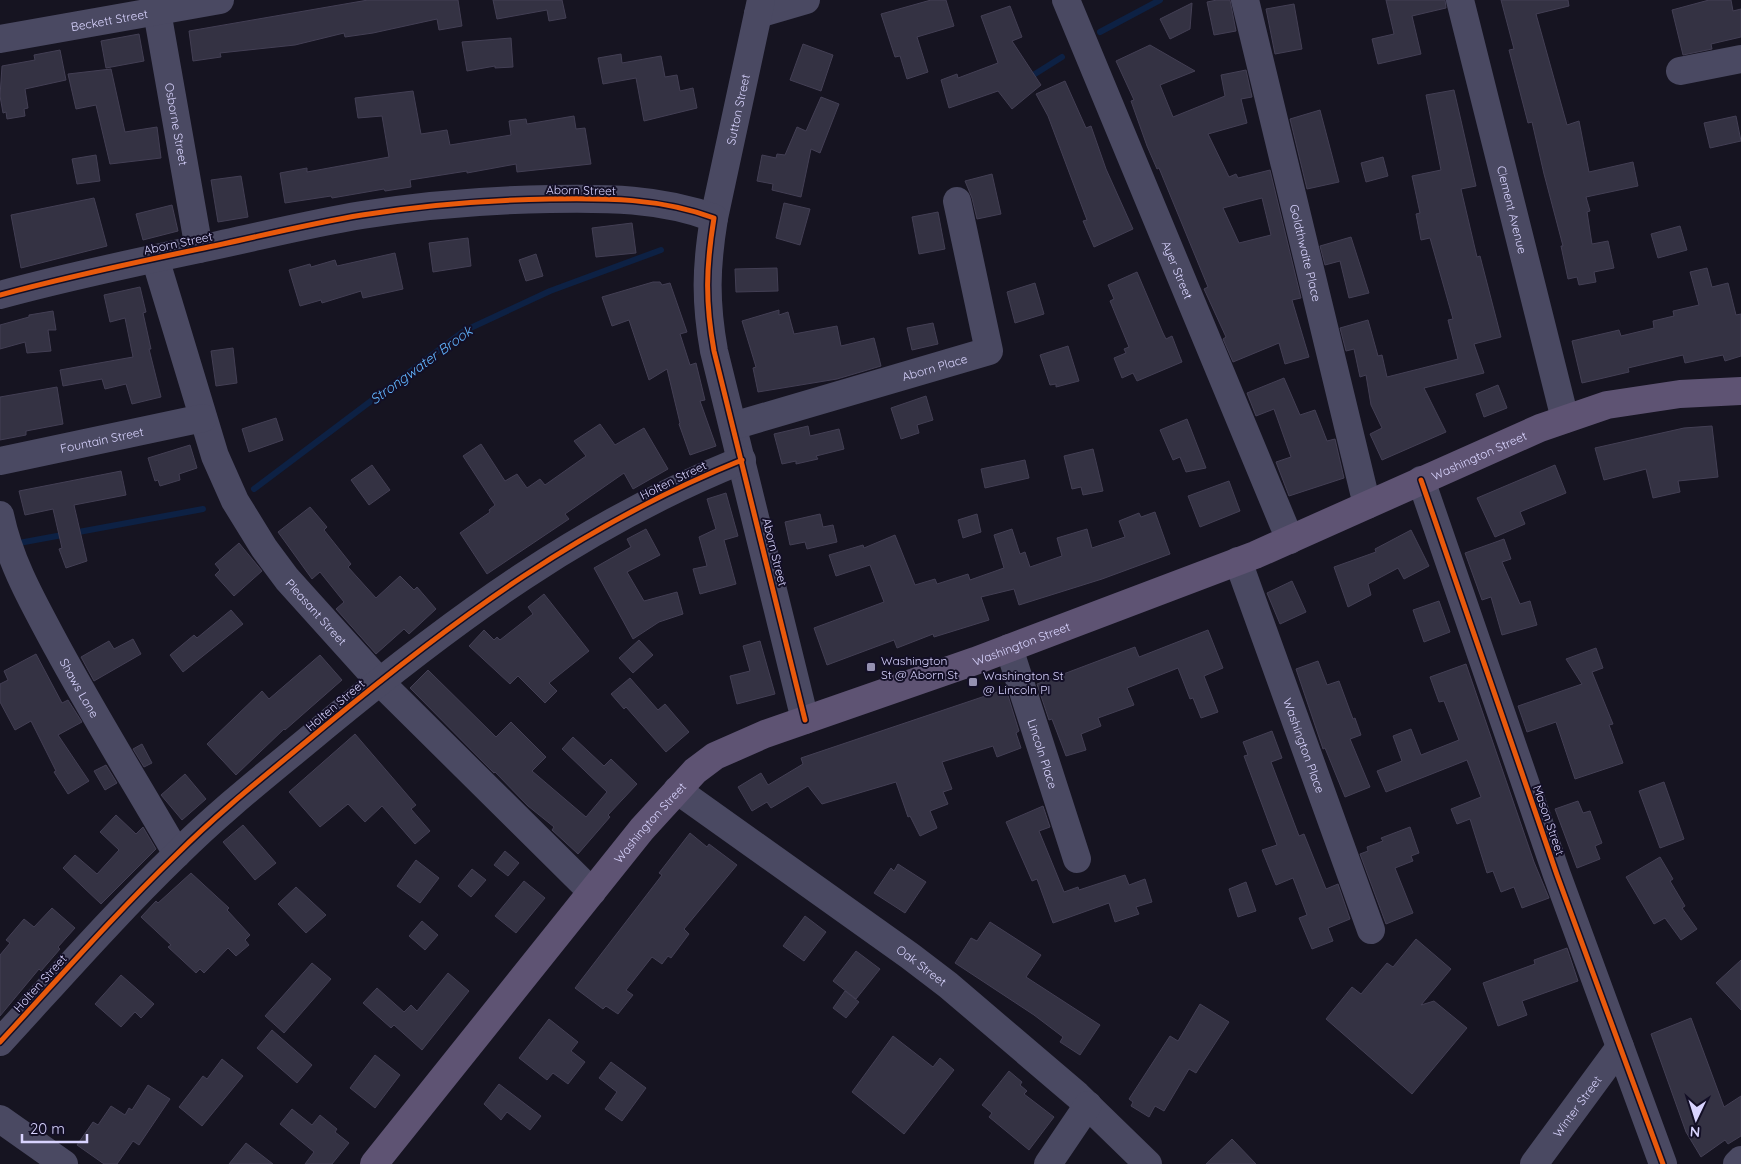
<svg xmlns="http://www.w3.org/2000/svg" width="1741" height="1164" font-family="Quicksand,sans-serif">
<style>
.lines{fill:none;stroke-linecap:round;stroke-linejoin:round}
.stream{stroke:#0d2144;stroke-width:6}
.building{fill:#343243;stroke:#433f54;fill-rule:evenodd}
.minor{stroke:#4a4962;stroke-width:28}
.major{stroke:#5e5373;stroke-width:28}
.cycleway-casing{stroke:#130f26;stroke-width:8}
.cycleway{stroke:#e8590c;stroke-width:5}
.poi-dot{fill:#9591b1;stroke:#130f26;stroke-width:2}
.labels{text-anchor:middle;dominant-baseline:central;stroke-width:4;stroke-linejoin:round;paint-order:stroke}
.street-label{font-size:12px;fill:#d9d4ff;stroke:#130f26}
.poi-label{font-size:12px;fill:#d9d4ff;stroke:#130f26;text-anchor:start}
.water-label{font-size:14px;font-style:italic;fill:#62b6ff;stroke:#130f26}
</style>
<rect width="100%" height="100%" fill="#161421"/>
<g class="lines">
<path class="stream" d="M1100 32 1160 0
M1027 79 1062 57
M254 489 464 331 550 291 661 250
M19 543 203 509"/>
</g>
<path class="building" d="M368 0H458L462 26 439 30 437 19 373 33 345 37 344 33 295 45 220 53 221 57 193 61 189 31Z
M493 0H562L566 18 549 21 547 10 497 19Z
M931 0H946L954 26 917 37 928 72 907 79 900 56 895 57 881 14Z
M1217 0H1230L1236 31 1214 35 1207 2Z
M1386 0H1445L1446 8 1412 16 1421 54 1378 64 1372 39 1394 34Z
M1501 0H1568L1569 6 1536 14 1567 125 1579 121 1589 172 1633 162 1638 186 1586 197 1590 211 1587 212 1592 244 1608 241 1614 268 1594 272 1596 282 1579 285 1577 277 1568 279 1561 246H1563L1544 174 1532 122 1528 123 1509 50 1514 49Z
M1709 0H1731L1733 11 1741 9V37L1711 44 1712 49 1683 55 1672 10Z
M1192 3 1190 29 1170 39 1160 19Z
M1294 4 1302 49 1275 54 1266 9Z
M1010 6 1022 37 1012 41 1041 85 1012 109 998 91 949 108 941 80 957 74 958 78 998 63 981 16Z
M139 34 144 61 106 68 101 41Z
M511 38 513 67 495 68V66L467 71 462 42Z
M803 44 833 55 821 91 790 80Z
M1150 45 1195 71 1160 85 1173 117 1225 96 1221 75 1246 70 1252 97 1241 99 1247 123 1208 134 1229 177 1236 174 1238 178 1270 170 1301 298 1292 300 1309 357 1285 364 1279 343 1233 362 1223 339 1226 337 1204 289 1208 287 1159 168 1157 169 1147 146 1131 101 1134 100 1116 61ZM1262 198 1271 235 1239 243 1223 208Z
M60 50 66 80 25 89 28 108 24 109 25 116 7 119 6 112 3 113 0 96 2 66 35 60 34 55Z
M621 54 622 63 661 56 665 77 677 75 680 91 693 88 697 108 644 121 636 78 603 84 598 58Z
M111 69 125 132 157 127 161 158 110 164 96 105 76 109 68 74Z
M1065 81 1086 128 1091 126 1106 169 1133 229 1094 247 1083 221 1087 220 1048 116 1036 94Z
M1454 90 1476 186 1461 189 1477 257 1480 256 1501 337 1474 344 1484 373 1424 388 1446 432 1382 460 1370 434 1382 428 1371 405 1366 375 1360 377 1354 349 1346 351 1340 328 1368 320 1378 356 1382 355 1387 377 1458 359 1448 320 1453 319 1430 238 1421 240 1416 214 1420 213 1412 176 1441 170 1426 95Z
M413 91 421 134 447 130 450 145 511 135 509 121 526 119 527 124 574 116 576 129 585 128 591 164 517 172 516 164 467 173V171L410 180 411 187 385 191 384 189 332 198 331 196 285 203 280 173 307 168V172L389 157 382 116 358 118 355 98Z
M821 97 839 104 820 153 811 149 801 197 772 190 773 184 757 181 762 155 776 158 777 154 785 155 797 127 806 131Z
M1320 110 1339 182 1307 189 1290 119Z
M1736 116 1741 141 1710 148 1704 123Z
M96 155 100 181 77 184 72 159Z
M1383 157 1388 176 1366 182 1361 163Z
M992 174 1001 214 977 219 972 198 965 181Z
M241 176 248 217 218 222 211 180Z
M94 198 107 246 21 268 11 215Z
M784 203 810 209 800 245 776 238Z
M172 205 178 231 143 240 136 214Z
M938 212 945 249 919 254 912 217Z
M632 223 636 253 596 257 592 228Z
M1680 226 1687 250 1658 258 1651 234Z
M1351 237 1369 293 1349 298 1340 261 1325 265 1320 246Z
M468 238 471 266 433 272 429 243Z
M395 253 403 289 363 298 361 291 322 303 321 300 300 306 289 270 310 264 311 267 335 260 337 266Z
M536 254 543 276 526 281 519 260Z
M777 268 778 291 736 292 735 269Z
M1707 268 1712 287 1728 283 1736 315 1741 314V356L1725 361 1723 355 1685 363 1683 355 1628 368 1629 372 1582 383 1572 341 1619 330 1621 336 1654 328 1653 321 1674 316 1673 311 1699 305 1690 272Z
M1137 272 1163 333 1166 339 1172 336 1182 362 1137 381 1133 373 1122 378 1114 358 1126 353 1124 349 1129 347 1110 301 1114 299 1108 285Z
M653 282H660L662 285 670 283 687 332 680 334 690 365 696 363 705 400 700 401 716 446 690 455 679 424 680 423 667 369 649 380 629 320 612 326 602 297Z
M1035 283 1044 314 1015 323 1007 292Z
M140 287 146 312 143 313 151 349H149L161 397 132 404 126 384 105 389 102 379 63 386 60 370 133 357 125 318 110 322 104 295Z
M779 310V315L788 312 794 334 837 326 841 346 874 338 881 366 837 379 758 392 753 368 756 367 742 321Z
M53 311 56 330H48L51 351 27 353 25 342 0 349V325L29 317V315Z
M933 323 938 344 912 350 907 328Z
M1068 346 1079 381 1056 387V384L1050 385 1040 355Z
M233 348 237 383 216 386 211 351Z
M1284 378 1300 415 1315 410 1327 441 1335 439 1344 478 1289 496 1276 462 1291 457 1274 409 1256 416 1247 393Z
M1498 385 1507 408 1484 417 1476 394Z
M57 387 63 424 26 431V435L0 440V397Z
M926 396 933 420 917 425 919 433 901 439 891 408Z
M276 418 283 440 249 452 242 429Z
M1187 419 1206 468 1186 472 1180 457 1173 460 1160 430Z
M600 424 615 445 644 428 668 469 633 489 624 473 565 514 569 519 487 574 460 533 490 512 489 510 495 505 463 456 481 444 505 481 517 474 527 488 540 479 545 485 586 456 574 441Z
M808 426 810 436 839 429 844 449 816 456 818 459 796 464V461L782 464 774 434Z
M1712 426 1718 477 1678 481 1680 492 1653 498 1646 469 1604 480 1595 448 1684 428Z
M190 445 197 468 179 474 180 480 160 486 158 480 155 481 148 458Z
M1093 449 1103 491 1083 495 1081 487 1072 489 1064 456Z
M1025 460 1029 478 985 488 981 469Z
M372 465 390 490 369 505 351 480Z
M1555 465 1566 493 1520 512 1525 524 1495 537 1477 498Z
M121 471 126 495 74 505 87 561 66 568 59 549 62 548 53 509 25 515 19 491Z
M1229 481 1240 511 1200 527 1188 496Z
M726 493 738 536 724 540 736 584 700 594 693 569 707 566 699 537 716 529 707 499Z
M310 507 327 527 324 530 351 564 348 567 376 598 400 576 414 590 417 587 436 609 409 634 404 629 376 654 336 609 344 602 320 572 312 579 278 532Z
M1155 512 1170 554 1102 579 1019 605 1014 589 981 597 989 620 934 637 933 634 897 648 894 640 827 665 814 628 884 602 870 565 836 576 829 555 863 545 864 548 895 535 915 585 935 579 937 584 968 574 970 580 1004 568 994 535 1012 529 1020 554 1025 552 1030 567 1062 556 1057 538 1087 529 1092 548 1125 537 1119 521 1139 513 1141 517Z
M820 514 823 527 833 525 837 542 807 549 805 542 790 545 785 522Z
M977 514 981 532 963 538 958 520Z
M646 529 660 555 627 572 644 601 677 592 683 614 659 622 633 639 594 568 631 547 627 539Z
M1411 530 1429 566 1404 579 1398 568 1368 584 1371 595 1348 607 1334 567 1376 552 1375 549Z
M1504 539 1511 559 1502 562 1520 604 1530 601 1537 625 1502 635 1491 597 1482 600 1465 553Z
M239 543 262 571 234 596 215 575 220 570 215 564Z
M1292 581 1306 612 1280 624 1267 593Z
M544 594 589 651 549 683 557 691 545 703 518 676 510 684 469 646 484 630 494 640 497 637 500 640 533 614 528 607Z
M1439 601 1450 632 1424 642 1413 610Z
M231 610 243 624 183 672 170 655 194 635 197 638Z
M1208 630 1223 668 1204 676 1218 712 1201 718 1193 698 1190 699 1178 668 1127 688 1134 705 1098 718 1101 726 1081 734 1086 750 1066 756 1052 719 1049 720 1037 684 1135 647 1139 657Z
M133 639 141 654 94 681 81 657 109 641 114 649Z
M639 640 653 655 633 673 619 658Z
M760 641 775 694 737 704 730 676 750 671 743 646Z
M1596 648 1603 668 1592 672 1613 724 1609 725 1623 763 1575 779 1556 722 1527 732 1518 706 1582 684 1566 659Z
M36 654 62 703 68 700 82 722 58 735 89 781 68 794 54 772 56 771 31 721 15 730 0 702V684L8 680 4 671Z
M320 655 342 680 285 730 284 729 236 775 207 744 262 691 269 699Z
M1318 661 1327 685 1339 681 1353 719 1355 718 1361 735 1350 739 1370 787 1345 797 1325 748 1323 749 1296 669Z
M1466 664 1534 862 1549 898 1522 908 1514 887 1501 892 1493 871 1487 873 1470 819 1457 824 1451 809 1481 797 1467 760 1386 792 1377 771 1402 761 1393 736 1411 729 1421 755 1459 740 1444 701 1439 702 1430 677Z
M428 670 496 737 511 722 546 757 532 771 586 817 607 792 562 749 573 737 604 766 611 759 637 784 608 815 610 817 578 854 552 830 554 827 528 806 495 772 494 773 410 688Z
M630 678 658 710 665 704 689 732 666 752 626 707 624 709 611 694Z
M1006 689 1019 731 1016 733 1021 748 997 757 993 746 942 762 952 789 943 792 948 804 930 811 937 828 920 836 910 816 908 817 896 782 822 804 808 786 771 808 767 802 752 811 738 787 761 773 768 785 803 764 801 758Z
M1272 731 1282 758 1271 762 1299 836 1304 834 1326 889 1338 884 1350 919 1328 928 1333 941 1312 949 1299 918 1307 915 1293 878 1276 885 1262 850 1277 845 1244 756 1248 755 1243 742Z
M355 734 416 805 411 809 430 831 415 844 382 806 365 822 348 804 320 827 289 792Z
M142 744 152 763 144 767 133 749Z
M106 765 117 783 105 790 94 771Z
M185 774 206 799 182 820 161 795Z
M1664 782 1684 839 1660 848 1639 791Z
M1578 801 1583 813 1590 811 1602 843 1595 846 1600 859 1577 868 1555 809Z
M1043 806 1050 827 1039 831 1064 892 1078 887 1079 890 1125 875 1129 885 1145 879 1152 902 1136 907 1139 914 1115 922 1109 903 1053 923 1037 879 1032 881 1006 822Z
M116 815 136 834 143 827 156 849 101 904 63 868 75 855 97 874 119 850 100 832Z
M243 825 276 863 255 880 223 842Z
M1410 827 1419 853 1411 856 1413 861 1395 868 1413 913 1386 924 1360 854 1368 851 1367 847 1383 841 1381 838Z
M690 833 707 847 709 844 737 865 684 929 689 934 671 958 668 956 662 964 652 957 626 990 633 995 618 1014 606 1006 603 1009 575 988 662 875 659 873Z
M505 851 519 863 508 876 494 865Z
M1660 857 1673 879 1670 881 1685 906 1682 908 1697 929 1681 940 1665 918 1654 924 1626 877Z
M416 860 439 878 420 903 397 886Z
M898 864 926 882 905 913 874 893 891 868 894 871Z
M472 869 486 880 471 897 458 886Z
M191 873 229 908 227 910 250 935 245 940 249 945 236 956 228 948 204 973 200 969 196 973 168 947 171 945 141 917 156 901 158 903Z
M524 881 545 898 516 933 495 916Z
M1246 882 1256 911 1238 917 1229 889Z
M296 887 326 915 306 933 278 904Z
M52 908 75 928 58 947 60 949 41 971 39 969 0 1016V955L10 943 6 940 24 919 34 927Z
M805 916 826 932 804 961 783 946Z
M422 921 438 935 425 950 409 936Z
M990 922 1041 955 1026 977 1100 1025 1080 1055 1060 1042 1063 1037 1034 1015 955 963 971 938 977 941Z
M1416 939 1451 969 1421 1005 1434 1001 1467 1028 1412 1094 1326 1019 1352 987 1361 994 1387 963 1393 967Z
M1567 948 1578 981 1522 1001 1527 1015 1498 1026 1483 983 1535 964 1534 960Z
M856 951 880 969 856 999 833 981Z
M1741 960V1010L1716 983Z
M312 963 331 979 284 1033 265 1016Z
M448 973 469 991 422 1050 394 1025 391 1028 363 1003 377 988 404 1012 411 1005 417 1011Z
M121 975 154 1004 141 1018 135 1012 121 1027 95 1004Z
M845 991 859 1002 846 1018 833 1008Z
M1200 1004 1229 1022 1196 1073 1189 1069 1164 1111 1155 1106 1149 1117 1131 1106 1133 1102 1129 1099 1170 1036 1178 1041Z
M1691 1018 1724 1107 1741 1096V1136L1728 1144 1725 1140 1701 1157 1686 1132 1651 1034Z
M549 1019 578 1042 571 1051 585 1062 568 1084 553 1073 547 1080 519 1058Z
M272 1030 312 1065 297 1083 257 1048Z
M893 1036 933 1067 940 1058 954 1070 904 1134 852 1092Z
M375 1055 400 1075 375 1108 350 1088Z
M222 1059 243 1076 202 1126 179 1107 203 1076 207 1079Z
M611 1062 646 1088 622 1121 605 1109 617 1092 599 1078Z
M1009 1071 1022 1082 1020 1085 1027 1091 1024 1094 1054 1117 1029 1150 989 1117 992 1113 982 1105Z
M499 1084 541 1116 530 1130 507 1112 501 1120 484 1104Z
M148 1085 170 1099 139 1145 133 1141 117 1164H104L77 1145 93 1122 98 1125 111 1106 125 1115 129 1108 132 1110Z
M292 1109 312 1125 320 1115 337 1129 335 1132 349 1143 332 1164H305L314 1152 280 1124Z
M1232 1139 1256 1164H1206Z
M246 1143 273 1164H229Z"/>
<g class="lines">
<g class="minor">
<path id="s1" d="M155 0 199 249"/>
<path id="s2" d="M1066 0 1290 540"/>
<path id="s3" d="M1245 0 1367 505"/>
<path id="s4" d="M1460 0 1565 419"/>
<path d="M758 14 806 0"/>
<path id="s5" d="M0 39 220 0"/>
<path d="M1680 71 1741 59"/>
<path id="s6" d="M714 218 761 0"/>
<path id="s7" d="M155 258 215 456 235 501 264 548 287 579 379 681 592 892"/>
<path d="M0 295C66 277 132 263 199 249 253 238 307 224 362 215 424 205 487 200 550 199 606 198 660 198 714 218 706 267 705 301 714 351L805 720"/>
<path id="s8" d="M733 426 989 351 957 201"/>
<path id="s9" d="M0 461 203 418"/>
<path d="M1421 480 1557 875 1663 1164"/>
<path id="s10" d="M0 515C10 563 34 604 57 647 95 717 137 785 177 854"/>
<path id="s11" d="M1238 561 1371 930"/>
<path id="s12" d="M1009 648 1077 859"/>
<path id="s13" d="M677 790 910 956 948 985 1077 1095 1148 1164"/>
<path d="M0 1042C58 979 115 914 177 854 223 808 275 768 325 726 456 618 583 524 742 460"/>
<path d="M0 1119 64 1164"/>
<path d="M1048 1164 1088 1105"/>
<path id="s14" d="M1534 1164 1620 1047"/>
<path d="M1737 1164 1741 1160"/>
</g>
<path class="major" id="s15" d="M374 1164 642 829 695 771 715 756 765 734 975 661 1255 555 1540 428 1607 405 1680 394 1741 391"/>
<defs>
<path id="cycleway" d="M0 295C66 277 132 263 199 249 253 238 307 224 362 215 424 205 487 200 550 199 606 198 660 198 714 218 706 267 705 301 714 351L805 720
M1421 480 1557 875 1663 1164
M0 1042C58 979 115 914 177 854 223 808 275 768 325 726 456 618 583 524 742 460"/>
</defs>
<use href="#cycleway" class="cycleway-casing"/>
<use href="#cycleway" class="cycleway"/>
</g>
<g class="poi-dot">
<rect x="866" y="662" width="10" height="10" rx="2.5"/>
<rect x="968" y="677" width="10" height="10" rx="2.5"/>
</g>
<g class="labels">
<g class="street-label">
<text stroke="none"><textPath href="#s5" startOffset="111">Beckett Street</textPath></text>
<text stroke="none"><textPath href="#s6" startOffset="111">Sutton Street</textPath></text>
<text stroke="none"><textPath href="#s1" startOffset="126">Osborne Street</textPath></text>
<text transform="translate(581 190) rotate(1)">Aborn Street</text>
<text stroke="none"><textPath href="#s4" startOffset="216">Clement Avenue</textPath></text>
<text transform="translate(178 243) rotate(-12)">Aborn Street</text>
<text stroke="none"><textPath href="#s3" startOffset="260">Goldthwaite Place</textPath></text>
<text stroke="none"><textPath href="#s2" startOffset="292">Ayer Street</textPath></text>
<text stroke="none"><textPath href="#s8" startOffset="210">Aborn Place</textPath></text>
<text stroke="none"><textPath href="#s9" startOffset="104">Fountain Street</textPath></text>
<text stroke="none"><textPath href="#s15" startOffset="1354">Washington Street</textPath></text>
<text transform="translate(673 480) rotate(-26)">Holten Street</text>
<text transform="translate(775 552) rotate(76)">Aborn Street</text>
<text stroke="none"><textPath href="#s7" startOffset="394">Pleasant Street</textPath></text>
<text stroke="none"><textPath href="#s15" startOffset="859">Washington Street</textPath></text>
<text stroke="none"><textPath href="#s10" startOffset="191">Shaws Lane</textPath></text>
<text transform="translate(335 705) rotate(-40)">Holten Street</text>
<text stroke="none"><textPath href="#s11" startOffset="196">Washington Place</textPath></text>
<text stroke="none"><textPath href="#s12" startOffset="111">Lincoln Place</textPath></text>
<text transform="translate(1549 820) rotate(71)">Mason Street</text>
<text stroke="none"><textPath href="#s15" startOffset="439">Washington Street</textPath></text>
<text stroke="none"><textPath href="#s13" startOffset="301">Oak Street</textPath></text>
<text transform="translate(40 983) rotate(-48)">Holten Street</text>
<text stroke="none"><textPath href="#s14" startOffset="72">Winter Street</textPath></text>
</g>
<g class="poi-label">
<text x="881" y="660">Washington<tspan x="881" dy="14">St @ Aborn St</tspan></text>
<text x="983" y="675">Washington St<tspan x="983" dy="14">@ Lincoln Pl</tspan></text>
</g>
<g class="water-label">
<text transform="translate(421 365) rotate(-36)">Strongwater Brook</text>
</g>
</g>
<g transform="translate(1696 1119) rotate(184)" stroke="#130f26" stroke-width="4" paint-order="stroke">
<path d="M0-4L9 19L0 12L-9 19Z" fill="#d9d4ff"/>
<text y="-8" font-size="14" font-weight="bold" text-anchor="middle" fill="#d9d4ff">N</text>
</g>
<path d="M22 1134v8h65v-8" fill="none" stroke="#d9d4ff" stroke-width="2.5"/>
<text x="30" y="1134" font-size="15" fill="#d9d4ff" stroke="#130f26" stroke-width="4" paint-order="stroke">20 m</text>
</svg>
